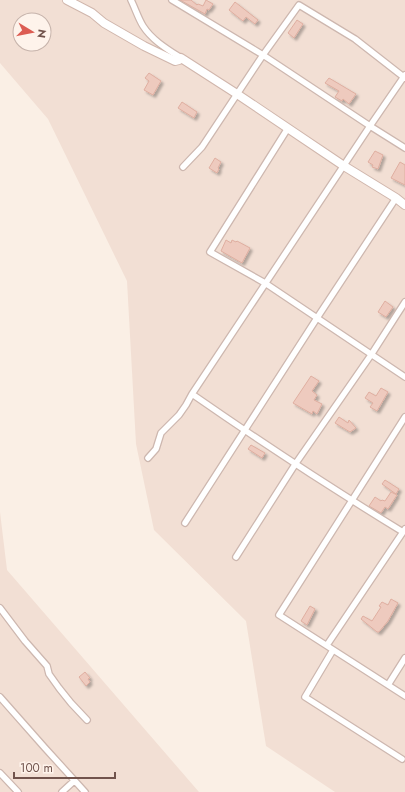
<svg xmlns="http://www.w3.org/2000/svg" width="405" height="792" font-family="Jost,sans-serif">
<style>
.residential{fill:#f2dfd4;fill-rule:evenodd}
.building{fill:#eecabe;stroke:#dfaea0;filter:url(#shadow)}
.lines{fill:none;stroke-linecap:round;stroke-linejoin:round}
.street-casing{stroke:#cdb7af;stroke-width:8}
.secondary-casing{stroke:#d0b6ac;stroke-width:10}
.street{stroke:#fff;stroke-width:5.5}
.secondary{stroke:#fff;stroke-width:8}
</style>
<defs>
<filter id="shadow"><feDropShadow dx="2.5" dy="2.5" stdDeviation="1" flood-color="#0004"/></filter>
</defs>
<rect width="100%" height="100%" fill="#faefe5"/>
<path class="residential" d="M0 0H405V792H335L266 746 246 621 154 530 136 444 127 281 48 119 0 63ZM20 20H44V44H20Z
M0 512 7 570 199 792H0Z"/>
<path class="building" d="M180 0H191L197 5 198 4 203 6 206 0 213 4 209 10 207 9 205 14Z
M235 2 258 20 255 24 246 17 243 21 229 10Z
M297 20 303 24 294 38 288 33Z
M149 73 161 81 153 95 144 90 149 81 145 78Z
M329 78 356 94 349 104 343 99 342 101 335 97 339 91 325 83Z
M182 102 197 112 194 118 178 108Z
M375 151 383 155 378 169 372 167 373 165 368 162Z
M215 158 221 162 218 168 219 169 217 173 209 168Z
M400 162 405 165V185L391 178Z
M226 240 231 243 232 240 236 242 237 241 250 248 242 263 221 251Z
M385 301 393 307 386 317 378 312Z
M311 376 319 381 312 391 317 395 314 400 322 404 317 414 313 411 312 414 293 403Z
M381 388 388 392 377 411 370 407 373 403 365 398 369 392 376 396Z
M339 417 348 423 349 420 356 428 350 432 335 423Z
M251 445 265 453 262 458 248 449Z
M385 480 399 489 396 494 382 484Z
M391 492 397 495 388 509 385 507 381 513 369 506 375 497 381 501 382 500 385 501Z
M391 599 398 603 388 621 379 632H377L361 619 363 616 372 621 381 607 379 606 382 602 388 605Z
M310 606 315 609 307 625 301 621Z
M85 672 90 678 88 679 90 682 86 686 79 677Z"/>
<g class="lines">
<defs>
<path id="street" d="M131 0C135 8 138 18 143 26 152 40 167 49 181 58
M172 0 263 55 370 126 405 148
M288 128 210 252 265 283 405 377
M183 167 202 147 263 55 299 5 355 39 405 78
M192 394C261 442 331 488 403 532
M405 417 279 615 405 696
M148 458 156 449 161 433 179 415 186 405 192 394 370 126 405 75
M185 523 317 318 396 198
M236 557 296 463 371 355 405 302
M0 608 25 641 47 666 49 674 59 688 71 703 87 720
M327 645 405 529
M333 650 305 697 402 759
M388 685 405 658
M0 697 45 748 85 792
M0 773 18 792
M62 792 74 781"/>
<path id="secondary" d="M67 0 92 13 104 23 144 46 175 61 179 60 181 58 237 94 344 166 396 198 405 205"/>
</defs>
<use href="#street" class="street-casing"/>
<use href="#secondary" class="secondary-casing"/>
<use href="#street" class="street"/>
<use href="#secondary" class="secondary"/>
</g>
<g transform="translate(32 32) rotate(100)"><circle r="19" fill="#fef3eb" stroke="#c6b3ab"/>
<path d="M0-3L7 15L0 10L-7 15Z" fill="#dc5c52"/>
<text y="-6" font-size="11" font-weight="bold" text-anchor="middle" fill="#71534c">N</text>
</g>
<path d="M14 772v6h101v-6" fill="none" stroke="#71534c" stroke-width="2"/>
<text x="20" y="772" font-size="12" fill="#71534c" stroke="#fef3eb" stroke-width="3" paint-order="stroke">100 m</text>
</svg>
